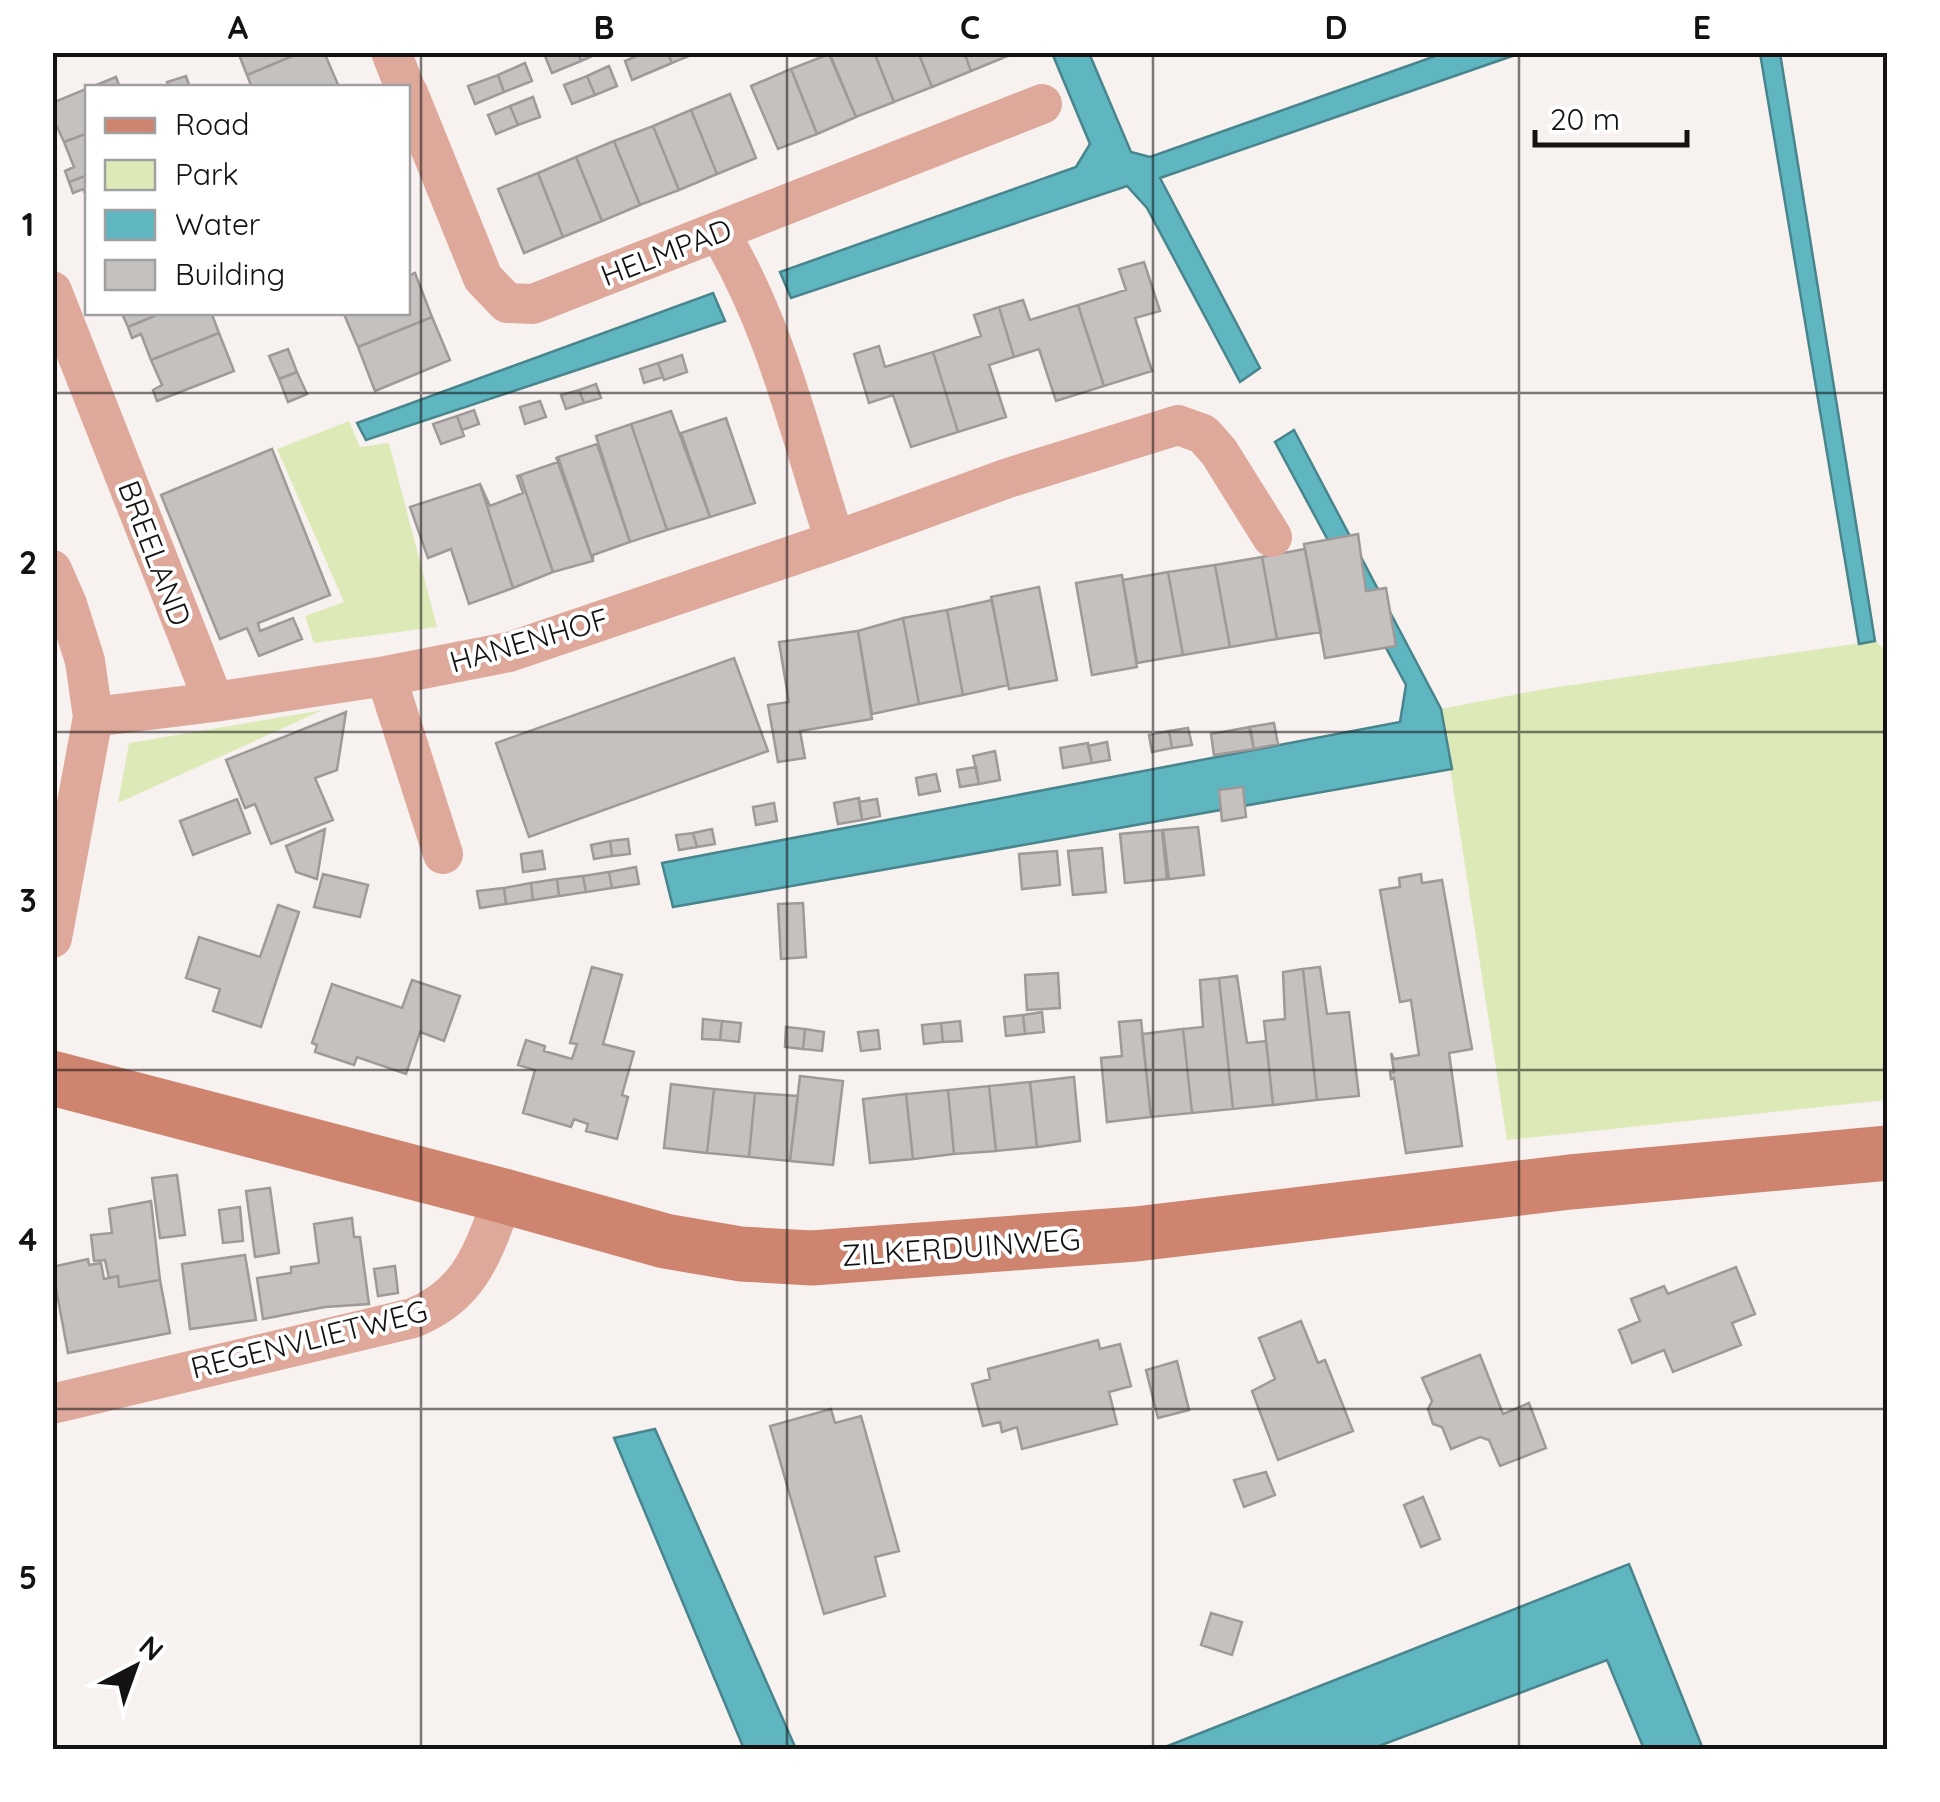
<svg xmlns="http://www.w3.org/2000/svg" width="1940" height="1802" font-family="Quicksand,sans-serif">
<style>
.green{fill:#ddeab8}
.water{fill:#5fb6c0;stroke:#48858c;stroke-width:2.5}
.building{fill:#c5c1bf;stroke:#9f9a99;stroke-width:2.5}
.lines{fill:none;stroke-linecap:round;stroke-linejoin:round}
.street{stroke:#dea99b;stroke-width:40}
.secondary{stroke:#cf846f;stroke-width:55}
.grid{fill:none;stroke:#141212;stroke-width:2.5;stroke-opacity:0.55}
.labels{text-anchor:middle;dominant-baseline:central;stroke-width:8;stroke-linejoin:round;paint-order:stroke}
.street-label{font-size:30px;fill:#141212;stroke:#fff}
.neatline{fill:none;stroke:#141212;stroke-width:4}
.grid-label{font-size:32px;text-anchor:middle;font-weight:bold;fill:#141212}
</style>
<rect width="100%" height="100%" fill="#f7f2f0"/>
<path class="green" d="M349 421 360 447 389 443 437 627 314 643 305 616 344 602 277 449Z
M1875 641 1887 652V1100L1507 1140 1441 709 1544 689Z
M323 710 118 803 129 743Z"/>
<path class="water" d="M1052 53H1089L1131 152 1150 157 1444 53H1521L1160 178 1260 368 1240 382 1147 208 1127 186 791 298 780 272 1076 167 1090 144Z
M1760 53H1780L1875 641 1859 644Z
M713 293 725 321 366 440 357 423Z
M1294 430 1441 709 1452 769 673 907 662 863 1400 722 1406 685 1275 442Z
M655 1429 796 1749H744L614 1438Z
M1629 1564 1703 1749H1644L1607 1660 1371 1749H1160Z"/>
<path class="building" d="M238 52H302L247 75Z
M302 52H324L339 87 252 88 247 75Z
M553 52H577L581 61 552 73 545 56Z
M577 52H601L581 61Z
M646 52H667L672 63 632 80 625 61Z
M667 52H694V54L672 63Z
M829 52H874L894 102 856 117Z
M874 52H918L932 87 894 102Z
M918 52H964L971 71 932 87Z
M964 52H1009L1010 55 971 71Z
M829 54 856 117 817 134 791 69Z
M525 63 532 81 504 92 498 75Z
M609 66 617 86 595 95 587 76Z
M791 69 817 134 778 149 751 86Z
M498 75 504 92 475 104 468 86Z
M186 76 190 88H169L167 82Z
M587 76 595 95 572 104 564 85Z
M116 77 120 88H89Z
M88 88V133L64 142 52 116V103Z
M730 94 756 158 717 174 691 110Z
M533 97 540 117 518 125 510 106Z
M510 106 518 125 496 134 488 115Z
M691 110 717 174 679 190 653 126Z
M653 126 679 190 640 205 614 141Z
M88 133V175L69 182 65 171 74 167 64 142Z
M614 141 640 205 602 221 576 157Z
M576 157 602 221 563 237 538 173Z
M538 173 563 237 524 253 498 189Z
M88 175V200L83 189 73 193 69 182Z
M1144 262 1160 311 1135 318 1152 371 1104 386 1078 305 1126 290 1119 269Z
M415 273 432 317 358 347 343 312H408V276Z
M1023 300 1030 320 1078 305 1104 386 1056 401 1039 349 1014 357 999 307Z
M999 307 1014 357 989 365 1006 417 958 432 933 352 981 336 974 315Z
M164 312H211L219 333 151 360 141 334 132 338 128 327Z
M164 312 128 327 123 316 132 312Z
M432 317 450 360 375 391 358 347Z
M219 333 234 371 157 401 153 390 162 385 151 360Z
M879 346 885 367 933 352 958 432 911 447 893 395 869 403 854 354Z
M288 349 297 372 279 379 269 356Z
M682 355 687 372 664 380 658 363Z
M658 363 663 377 644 383 640 369Z
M297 372 307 394 288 402 279 379Z
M596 384 601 398 584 403 579 390Z
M579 390 584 403 566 409 561 395Z
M540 401 546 417 525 424 520 407Z
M474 410 479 424 462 430 457 416Z
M671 411 710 517 667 530 631 424Z
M457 416 464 436 441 444 433 424Z
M726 418 755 503 710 517 681 433Z
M631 424 667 530 630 542 596 436Z
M597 444 630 542 593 555V561L558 457Z
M272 449 330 595 258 623 260 631 293 618 302 639 259 656 247 628 220 639 161 495Z
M556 457 593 561 553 572 520 475 558 462Z
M520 475 553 572 513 588 480 484 490 506 523 493 517 476Z
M480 484 513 588 469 604 451 549 428 558 410 507Z
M1358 534 1366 591 1386 588 1396 646 1325 658 1304 544Z
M1305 549 1321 632 1277 639 1262 557Z
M1262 557 1277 639 1230 647 1215 565Z
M1215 565 1230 647 1183 655 1168 572Z
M1168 572 1183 655 1137 663 1123 580Z
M1122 575 1137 667 1092 675 1076 583Z
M1039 587 1057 680 1009 689 991 597Z
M992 600 1008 685 963 695 947 610Z
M947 610 963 695 919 704 903 618Z
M903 618 919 704 872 714 858 631Z
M858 631 872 719 800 731 805 758 778 762 768 705 789 702 779 642Z
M734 658 768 751 529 837 496 743Z
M346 712 337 770 315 778 333 820 271 844 255 804 245 808 226 760Z
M1274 723 1278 744 1254 749 1249 727Z
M1250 727 1254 749 1214 755 1211 734Z
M1188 728 1192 745 1172 748 1169 731Z
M1169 731 1172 748 1152 752 1149 735Z
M1107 742 1110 760 1092 763 1088 746Z
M1088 743 1092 763 1063 768 1060 748Z
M995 751 1000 780 979 784 973 756Z
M976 767 979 784 960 787 957 770Z
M936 774 940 791 919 795 916 778Z
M1243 787 1246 817 1222 821 1219 790Z
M859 798 862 820 838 824 834 803Z
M237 799 250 833 193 855 180 821Z
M877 799 880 816 862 820 859 802Z
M774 803 777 821 756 825 753 807Z
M1198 827 1204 875 1169 879 1163 830Z
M325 829 317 879 296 872 286 846Z
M712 829 715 844 697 847 693 833Z
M1162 830 1167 879 1125 883 1120 834Z
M693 833 697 847 679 850 676 835Z
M628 839 630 854 612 856 610 841Z
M610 841 612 856 594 859 591 845Z
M1102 848 1106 892 1073 895 1068 851Z
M542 851 545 869 523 872 521 854Z
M1057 851 1060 885 1022 889 1019 854Z
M636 867 639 884 612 888 609 872Z
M609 872 612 888 586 892 583 876Z
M323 874 368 885 360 917 314 907Z
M1421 874 1422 883 1442 880 1472 1049 1449 1053 1462 1146 1406 1153 1394 1078 1391 1079 1390 1072H1394L1391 1053 1394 1059 1419 1055 1411 1000 1400 1002 1380 890 1400 887 1399 878Z
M583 876 586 892 559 896 557 879Z
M557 879 559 896 533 900 531 883Z
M531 883 533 900 506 904 504 888Z
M504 888 506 904 480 908 477 891Z
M803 903 806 957 781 959 778 904Z
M278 905 299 912 261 1027 213 1011 220 989 186 978 199 937 260 957Z
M592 967 622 975 603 1044 634 1052 622 1095 628 1097 617 1139 586 1131 588 1124 574 1119 571 1127 523 1113 535 1070 518 1065 526 1040 545 1046 544 1051 572 1059 577 1044 570 1043Z
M1320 967 1327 1014 1349 1012 1359 1096 1317 1100 1303 969Z
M1303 969 1317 1100 1273 1105 1264 1021 1285 1019 1283 972Z
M1058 973 1060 1008 1027 1010 1025 975Z
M1237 976 1247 1043 1266 1041 1273 1105 1233 1109 1219 978Z
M1219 978 1233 1109 1192 1113 1183 1029 1203 1027 1200 980Z
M412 980 460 996 444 1041 420 1032 406 1074 357 1057 354 1065 315 1052 317 1045 312 1043 332 984 402 1008Z
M1042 1012 1044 1032 1025 1034 1023 1015Z
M1023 1015 1025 1034 1006 1036 1004 1017Z
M703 1019 722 1021 720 1040 702 1039Z
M1141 1020 1151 1117 1107 1122 1101 1058 1122 1056 1119 1022Z
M722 1021 741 1023 739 1042 720 1040Z
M960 1021 962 1041 943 1042 941 1023Z
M941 1023 943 1042 924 1044 922 1025Z
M786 1027 805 1029 803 1049 785 1047Z
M805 1029 824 1032 822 1051 803 1049Z
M1183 1029 1192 1113 1151 1117 1142 1034Z
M878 1030 880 1049 861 1051 858 1032Z
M800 1076 843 1081 833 1165 790 1161Z
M1074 1077 1080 1141 1037 1147 1030 1082Z
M1030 1082 1037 1147 996 1151 989 1086Z
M671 1084 714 1089 707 1153 664 1148Z
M989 1086 996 1151 954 1154 948 1090Z
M714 1089 755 1093 749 1157 707 1153Z
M948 1090 954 1154 913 1159 906 1094Z
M755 1093 798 1096 790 1161 749 1157Z
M906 1094 913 1159 870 1163 863 1099Z
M177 1175 185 1235 160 1238 152 1178Z
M270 1188 279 1253 255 1257 246 1191Z
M151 1201 160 1280 119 1287 118 1276 109 1278 105 1260 94 1261 91 1235 112 1233 109 1209Z
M240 1207 243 1241 223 1243 219 1210Z
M352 1218 354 1237H360L369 1304 325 1307 263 1319 257 1278 291 1273V1267L319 1263 314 1224Z
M245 1255 256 1320 190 1329 182 1264Z
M88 1259 89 1265 101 1263 104 1279 118 1276 119 1287 160 1280 170 1333 68 1353 52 1267Z
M395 1266 398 1293 378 1296 374 1269Z
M1736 1267 1755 1314 1732 1323 1741 1345 1673 1372 1664 1350 1632 1363 1619 1330 1640 1321 1631 1299 1664 1286 1668 1294Z
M1301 1321 1318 1363 1325 1360 1353 1431 1278 1460 1252 1391 1275 1379 1259 1338Z
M1098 1340 1100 1349 1120 1344 1131 1386 1109 1392 1117 1424 1022 1449 1017 1427 1002 1432 1000 1422 983 1426 972 1384 990 1379 988 1369Z
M1480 1355 1503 1414 1529 1403 1546 1448 1500 1466 1489 1440 1480 1437 1451 1449 1442 1427 1433 1424 1428 1409 1432 1401 1422 1378Z
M1177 1361 1189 1410 1158 1418 1146 1370Z
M831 1409 835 1423 861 1416 899 1551 875 1557 885 1596 824 1614 770 1426Z
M1266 1472 1275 1495 1244 1507 1234 1480Z
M1423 1497 1440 1539 1421 1547 1404 1505Z
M1211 1613 1242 1622 1232 1655 1201 1645Z"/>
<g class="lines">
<path class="street" d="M391 52 405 88
M408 93 483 278 507 303 533 304 1042 104
M719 232C776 326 801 437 835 541
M52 291 214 702 93 717
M52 570 67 604 85 661 93 717 52 938
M386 676 443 854
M214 702 386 676 509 652 835 541 1008 478 1178 425 1203 434 1219 452 1272 537
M52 1404 413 1318C472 1294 483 1251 504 1196"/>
<path class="secondary" d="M52 1078 504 1196 665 1241 741 1254 812 1258 1136 1234 1570 1182 1888 1153"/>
</g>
<path class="grid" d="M421 52V1750M787 52V1750M1153 52V1750M1519 52V1750M52 393H1888M52 732H1888M52 1070H1888M52 1409H1888"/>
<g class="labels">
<g class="street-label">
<text transform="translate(666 252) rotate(-21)">HELMPAD</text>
<text transform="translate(155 553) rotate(69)">BREELAND</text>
<text transform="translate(529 640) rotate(-16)">HANENHOF</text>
<text transform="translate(961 1247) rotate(-4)">ZILKERDUINWEG</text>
<text transform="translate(309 1339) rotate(-14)">REGENVLIETWEG</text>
</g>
</g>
<rect width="1940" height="1802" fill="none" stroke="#ffffff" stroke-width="110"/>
<rect x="85" y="85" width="325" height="230" fill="#ffffff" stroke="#a1a0a0" stroke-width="2.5"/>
<rect x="105" y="118" width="50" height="15" fill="#cf846f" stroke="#a1a0a0" stroke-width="2.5"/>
<text x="175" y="135" font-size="30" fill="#141212">Road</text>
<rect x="105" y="160" width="50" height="30" fill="#ddeab8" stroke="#a1a0a0" stroke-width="2.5"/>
<text x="175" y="185" font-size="30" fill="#141212">Park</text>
<rect x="105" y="210" width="50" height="30" fill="#5fb6c0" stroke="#a1a0a0" stroke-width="2.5"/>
<text x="175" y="235" font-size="30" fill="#141212">Water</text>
<rect x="105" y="260" width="50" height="30" fill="#c5c1bf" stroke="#a1a0a0" stroke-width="2.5"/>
<text x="175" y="285" font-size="30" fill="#141212">Building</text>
<g transform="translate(135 1667) rotate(41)" stroke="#ffffff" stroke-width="8" paint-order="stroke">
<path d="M0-8L18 38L0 25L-18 38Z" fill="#141212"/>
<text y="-15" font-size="28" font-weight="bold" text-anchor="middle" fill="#141212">N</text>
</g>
<path d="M1535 130v15h152v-15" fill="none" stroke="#141212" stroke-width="5"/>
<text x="1550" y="130" font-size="30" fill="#141212" stroke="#ffffff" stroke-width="8" paint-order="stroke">20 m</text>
<rect x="55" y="55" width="1830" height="1692" class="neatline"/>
<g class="grid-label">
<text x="238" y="39">A</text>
<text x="604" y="39">B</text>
<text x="970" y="39">C</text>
<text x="1336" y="39">D</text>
<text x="1702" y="39">E</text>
<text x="28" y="236">1</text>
<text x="28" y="574">2</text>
<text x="28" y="912">3</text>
<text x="28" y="1251">4</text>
<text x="28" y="1589">5</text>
</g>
</svg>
